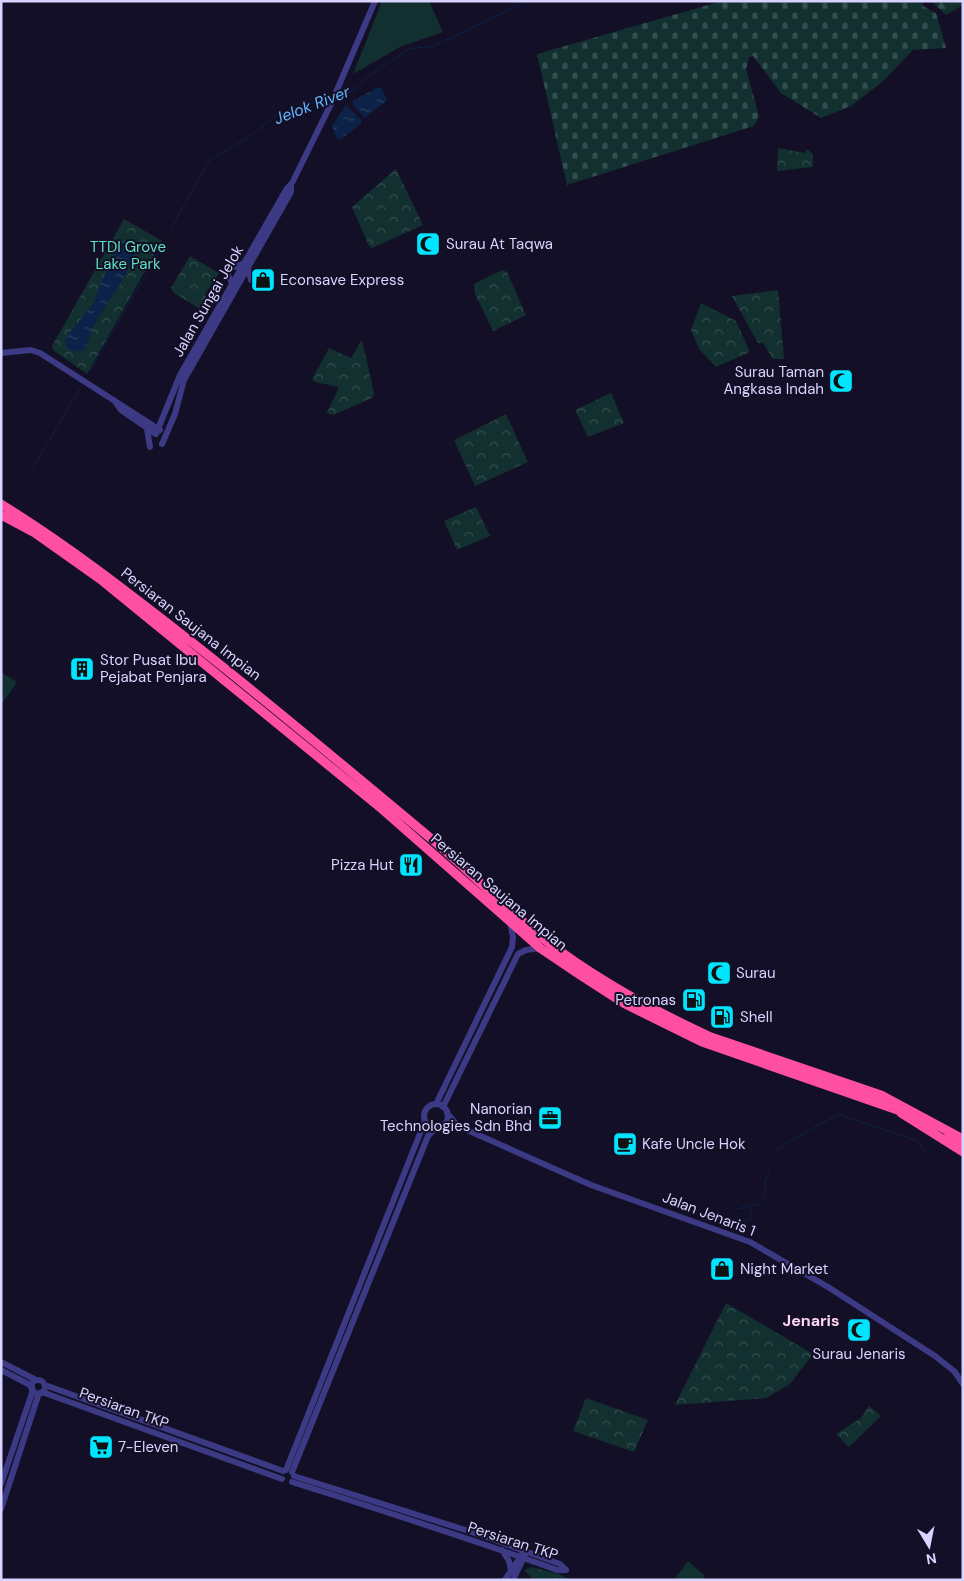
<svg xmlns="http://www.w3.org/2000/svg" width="964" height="1581" font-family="'DM Sans',sans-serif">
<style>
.green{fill:#12302f}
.forest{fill:url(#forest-firs)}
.cemetery{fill:url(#cemetery-stones)}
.park{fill:url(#park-crowns)}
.water{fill:url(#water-ripples)}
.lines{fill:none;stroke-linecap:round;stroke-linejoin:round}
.stream{stroke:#0c2248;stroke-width:1}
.minor{stroke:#3d3a85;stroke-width:6}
.highway{stroke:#ff4fa3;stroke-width:9}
.labels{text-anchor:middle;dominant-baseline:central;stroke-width:4;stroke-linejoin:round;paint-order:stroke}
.poi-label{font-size:15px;fill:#d9d4ff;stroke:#130f26;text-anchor:start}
.park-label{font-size:15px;fill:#5fe0c0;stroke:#130f26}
.street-label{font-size:15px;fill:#d9d4ff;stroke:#130f26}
.water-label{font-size:16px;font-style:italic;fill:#62b6ff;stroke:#130f26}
.neighbourhood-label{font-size:16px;font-weight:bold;fill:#ffd6f0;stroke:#130f26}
</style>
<defs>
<pattern id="forest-firs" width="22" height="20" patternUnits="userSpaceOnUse" patternTransform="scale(1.25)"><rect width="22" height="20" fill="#12302f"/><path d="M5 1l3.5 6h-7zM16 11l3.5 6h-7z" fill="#344d4e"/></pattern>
<pattern id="cemetery-stones" width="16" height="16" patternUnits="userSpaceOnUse" patternTransform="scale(1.25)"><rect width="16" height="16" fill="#12302f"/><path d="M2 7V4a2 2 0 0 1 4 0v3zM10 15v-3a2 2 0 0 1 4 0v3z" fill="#344d4e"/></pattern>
<pattern id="park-crowns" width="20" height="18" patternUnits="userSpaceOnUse" patternTransform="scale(1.25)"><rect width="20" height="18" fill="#12302f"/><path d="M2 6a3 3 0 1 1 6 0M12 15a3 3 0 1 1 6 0" fill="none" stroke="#344d4e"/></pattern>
<pattern id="water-ripples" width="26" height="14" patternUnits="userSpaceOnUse" patternTransform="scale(1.25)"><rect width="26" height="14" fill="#0c2248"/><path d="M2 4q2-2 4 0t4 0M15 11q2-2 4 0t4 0" fill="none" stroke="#2f4163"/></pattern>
</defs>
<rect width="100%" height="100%" fill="#130f26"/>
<path class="green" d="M382 1H429L443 32 400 47 353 74Z
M1 672 17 682 1 705Z
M688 1561 705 1576 702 1580H674Z"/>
<path class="forest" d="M931 1H963V5L946 15Z"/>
<path class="cemetery" d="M722 1H922L923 6 936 13 946 48 913 50 881 83 851 106 821 118 781 93 753 56 749 57 746 69 759 116 754 126 567 185 537 54Z"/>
<path class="park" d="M778 148 805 153 806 150H809L813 155V167L777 171Z
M396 169 423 225 372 248 369 246 352 207Z
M124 219 162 241 87 374 53 350 52 346Z
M190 256 219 273 205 294 206 300 200 309 174 293 171 288Z
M502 270 507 272 526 315 493 331 475 294 474 284Z
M778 290 784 359H773L763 343H758L732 296Z
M701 303 736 321 750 352 716 367 699 349 691 330Z
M362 340 374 393 372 398 333 415 327 413 339 387 315 382 312 379 329 348 351 358Z
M611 393 624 423 588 437 575 410Z
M506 414 528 462 475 486 454 440Z
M476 507 490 536 457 550 444 521Z
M726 1303 813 1354 790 1384 766 1398 675 1405Z
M586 1398 648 1420 634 1452 573 1431Z
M869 1406 881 1416 849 1447 836 1434 861 1418Z
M532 1567 559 1574 571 1580H534L524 1570Z"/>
<path class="water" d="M378 87 382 89 387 100 365 118 353 105V101Z
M346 105 361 120V124L341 139H337L332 126Z
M128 239 137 243C140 256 110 299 102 312 94 323 90 336 86 348 79 353 74 352 67 348L65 341 68 335 94 303 99 287 119 245Z"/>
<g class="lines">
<path class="stream" d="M336 96 351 92 369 76 409 49 434 46 528 1
M172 227 209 161 256 132 275 116 293 108 330 98
M90 371 162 246
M31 471 80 388
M777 1149 840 1113 846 1117 912 1139 919 1142 926 1154
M737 1209 759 1204 765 1197V1182L771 1166
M732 1224 750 1220 752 1216 750 1208"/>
<path class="minor" d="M227 266 235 267 242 264
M248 269 251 280
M226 271 232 283
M1 353 31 350 40 353 160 430
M116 403 121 410 156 434
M147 429 150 447
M156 434 180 375 286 190 292 183 331 104 375 1
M162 444 175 414 184 380 291 192V186
M436 1104 512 947 513 937 510 922
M424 1116a12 12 0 1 1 24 0a12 12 0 1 1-24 0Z
M443 1107 518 954 526 950 540 948
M447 1113 458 1126 591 1185 750 1242 828 1287 935 1356 954 1371 963 1384
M1 1362 36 1380
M1 1370 32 1386
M31 1387a7 7 0 1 1 14 0a7 7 0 1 1-14 0Z
M45 1385 283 1471
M42 1392 282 1479
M286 1470 425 1121
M292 1472 428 1136 436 1128
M294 1476 481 1535 560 1564 566 1570
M292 1482C381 1510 469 1538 557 1570H566
M1 1484 33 1390
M1 1509 39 1393
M502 1550 509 1561 511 1571
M505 1580 522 1554
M513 1580 525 1555"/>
<path class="highway" d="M1 504C69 546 130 594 193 643 273 706 350 771 428 836 468 869 504 908 545 940 596 979 652 1010 711 1037L881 1095 963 1139
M1 515 35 533 100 579 382 809 540 948 577 973 625 1004 702 1042 906 1113
M901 1113 963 1152
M948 1137 963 1146"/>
</g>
<defs>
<symbol id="mosque-square" viewBox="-11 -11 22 22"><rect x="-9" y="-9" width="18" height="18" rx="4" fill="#00e5ff" stroke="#130f26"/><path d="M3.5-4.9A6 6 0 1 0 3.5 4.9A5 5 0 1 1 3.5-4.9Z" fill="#111"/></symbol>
<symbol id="shop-square" viewBox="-11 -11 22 22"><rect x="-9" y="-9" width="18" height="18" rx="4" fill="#00e5ff" stroke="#130f26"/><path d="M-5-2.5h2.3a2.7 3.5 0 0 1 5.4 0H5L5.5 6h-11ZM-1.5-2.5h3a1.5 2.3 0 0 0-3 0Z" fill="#111"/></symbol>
<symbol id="building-square" viewBox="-11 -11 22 22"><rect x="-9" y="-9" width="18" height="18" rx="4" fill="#00e5ff" stroke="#130f26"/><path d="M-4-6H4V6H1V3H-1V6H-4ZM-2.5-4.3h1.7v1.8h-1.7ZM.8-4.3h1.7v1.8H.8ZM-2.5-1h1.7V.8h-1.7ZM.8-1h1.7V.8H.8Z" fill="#111"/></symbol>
<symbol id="restaurant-square" viewBox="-11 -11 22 22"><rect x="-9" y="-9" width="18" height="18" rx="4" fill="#00e5ff" stroke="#130f26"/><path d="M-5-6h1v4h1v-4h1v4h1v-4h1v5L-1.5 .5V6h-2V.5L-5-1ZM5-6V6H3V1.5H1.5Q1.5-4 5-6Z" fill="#111"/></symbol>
<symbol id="fuel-square" viewBox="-11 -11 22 22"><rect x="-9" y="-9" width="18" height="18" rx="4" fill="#00e5ff" stroke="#130f26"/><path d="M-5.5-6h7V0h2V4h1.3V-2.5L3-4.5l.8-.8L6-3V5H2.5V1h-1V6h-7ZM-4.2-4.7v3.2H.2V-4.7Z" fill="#111"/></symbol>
<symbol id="office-square" viewBox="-11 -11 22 22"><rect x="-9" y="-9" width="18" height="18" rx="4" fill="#00e5ff" stroke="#130f26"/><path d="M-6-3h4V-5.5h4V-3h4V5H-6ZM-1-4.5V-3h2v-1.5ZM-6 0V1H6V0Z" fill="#111"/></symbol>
<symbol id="cafe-square" viewBox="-11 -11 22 22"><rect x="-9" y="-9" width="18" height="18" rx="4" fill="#00e5ff" stroke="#130f26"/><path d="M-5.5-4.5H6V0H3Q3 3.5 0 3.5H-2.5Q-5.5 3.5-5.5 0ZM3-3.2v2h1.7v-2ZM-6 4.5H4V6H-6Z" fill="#111"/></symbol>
<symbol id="supermarket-square" viewBox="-11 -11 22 22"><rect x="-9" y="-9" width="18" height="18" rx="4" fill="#00e5ff" stroke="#130f26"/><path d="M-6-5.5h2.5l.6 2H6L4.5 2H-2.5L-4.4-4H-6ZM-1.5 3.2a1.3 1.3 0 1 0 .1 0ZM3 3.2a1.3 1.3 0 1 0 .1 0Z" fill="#111"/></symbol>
</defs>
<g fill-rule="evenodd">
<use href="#mosque-square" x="414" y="230" width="28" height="28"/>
<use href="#shop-square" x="249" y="266" width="28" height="28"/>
<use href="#mosque-square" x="827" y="367" width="28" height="28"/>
<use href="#building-square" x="68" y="655" width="28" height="28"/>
<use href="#restaurant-square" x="397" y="851" width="28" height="28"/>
<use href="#mosque-square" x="705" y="959" width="28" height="28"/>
<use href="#fuel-square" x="680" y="986" width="28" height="28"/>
<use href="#fuel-square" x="708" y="1003" width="28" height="28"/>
<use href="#office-square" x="536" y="1104" width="28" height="28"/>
<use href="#cafe-square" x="611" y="1130" width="28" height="28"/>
<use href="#shop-square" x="708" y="1255" width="28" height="28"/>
<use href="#mosque-square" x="845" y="1316" width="28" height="28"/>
<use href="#supermarket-square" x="87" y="1433" width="28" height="28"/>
</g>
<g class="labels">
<g class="poi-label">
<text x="446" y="244">Surau At Taqwa</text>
<text x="280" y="280">Econsave Express</text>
<text x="824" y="372" text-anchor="end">Surau Taman<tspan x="824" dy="17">Angkasa Indah</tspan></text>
<text x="100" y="660">Stor Pusat Ibu<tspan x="100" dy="17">Pejabat Penjara</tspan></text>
<text x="394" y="865" text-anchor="end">Pizza Hut</text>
<text x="736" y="973">Surau</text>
<text x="676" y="1000" text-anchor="end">Petronas</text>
<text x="740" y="1017">Shell</text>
<text x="532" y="1109" text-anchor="end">Nanorian<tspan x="532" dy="17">Technologies Sdn Bhd</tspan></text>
<text x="642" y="1144">Kafe Uncle Hok</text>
<text x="740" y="1269">Night Market</text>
<text x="859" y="1354" text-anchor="middle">Surau Jenaris</text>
<text x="118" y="1447">7-Eleven</text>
</g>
<g class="park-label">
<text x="128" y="247">TTDI Grove<tspan x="128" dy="17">Lake Park</tspan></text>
</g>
<g class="street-label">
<text transform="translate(208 301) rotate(-60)">Jalan Sungai Jelok</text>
<text transform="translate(191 624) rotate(38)">Persiaran Saujana Impian</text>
<text transform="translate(499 892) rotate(40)">Persiaran Saujana Impian</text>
<text transform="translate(709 1214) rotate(21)">Jalan Jenaris 1</text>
<text transform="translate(124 1408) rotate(20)">Persiaran TKP</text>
<text transform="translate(513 1541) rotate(18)">Persiaran TKP</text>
</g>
<g class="water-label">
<text transform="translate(312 105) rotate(-21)">Jelok River</text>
</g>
<g class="neighbourhood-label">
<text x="811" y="1320">Jenaris</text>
</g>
</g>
<rect width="964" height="1581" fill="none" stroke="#d9d4ff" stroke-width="5"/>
<g transform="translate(929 1546) rotate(170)" stroke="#130f26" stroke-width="4" paint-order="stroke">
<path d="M0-4L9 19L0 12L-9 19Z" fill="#d9d4ff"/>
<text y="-8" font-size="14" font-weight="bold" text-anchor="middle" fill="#d9d4ff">N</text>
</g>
</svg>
